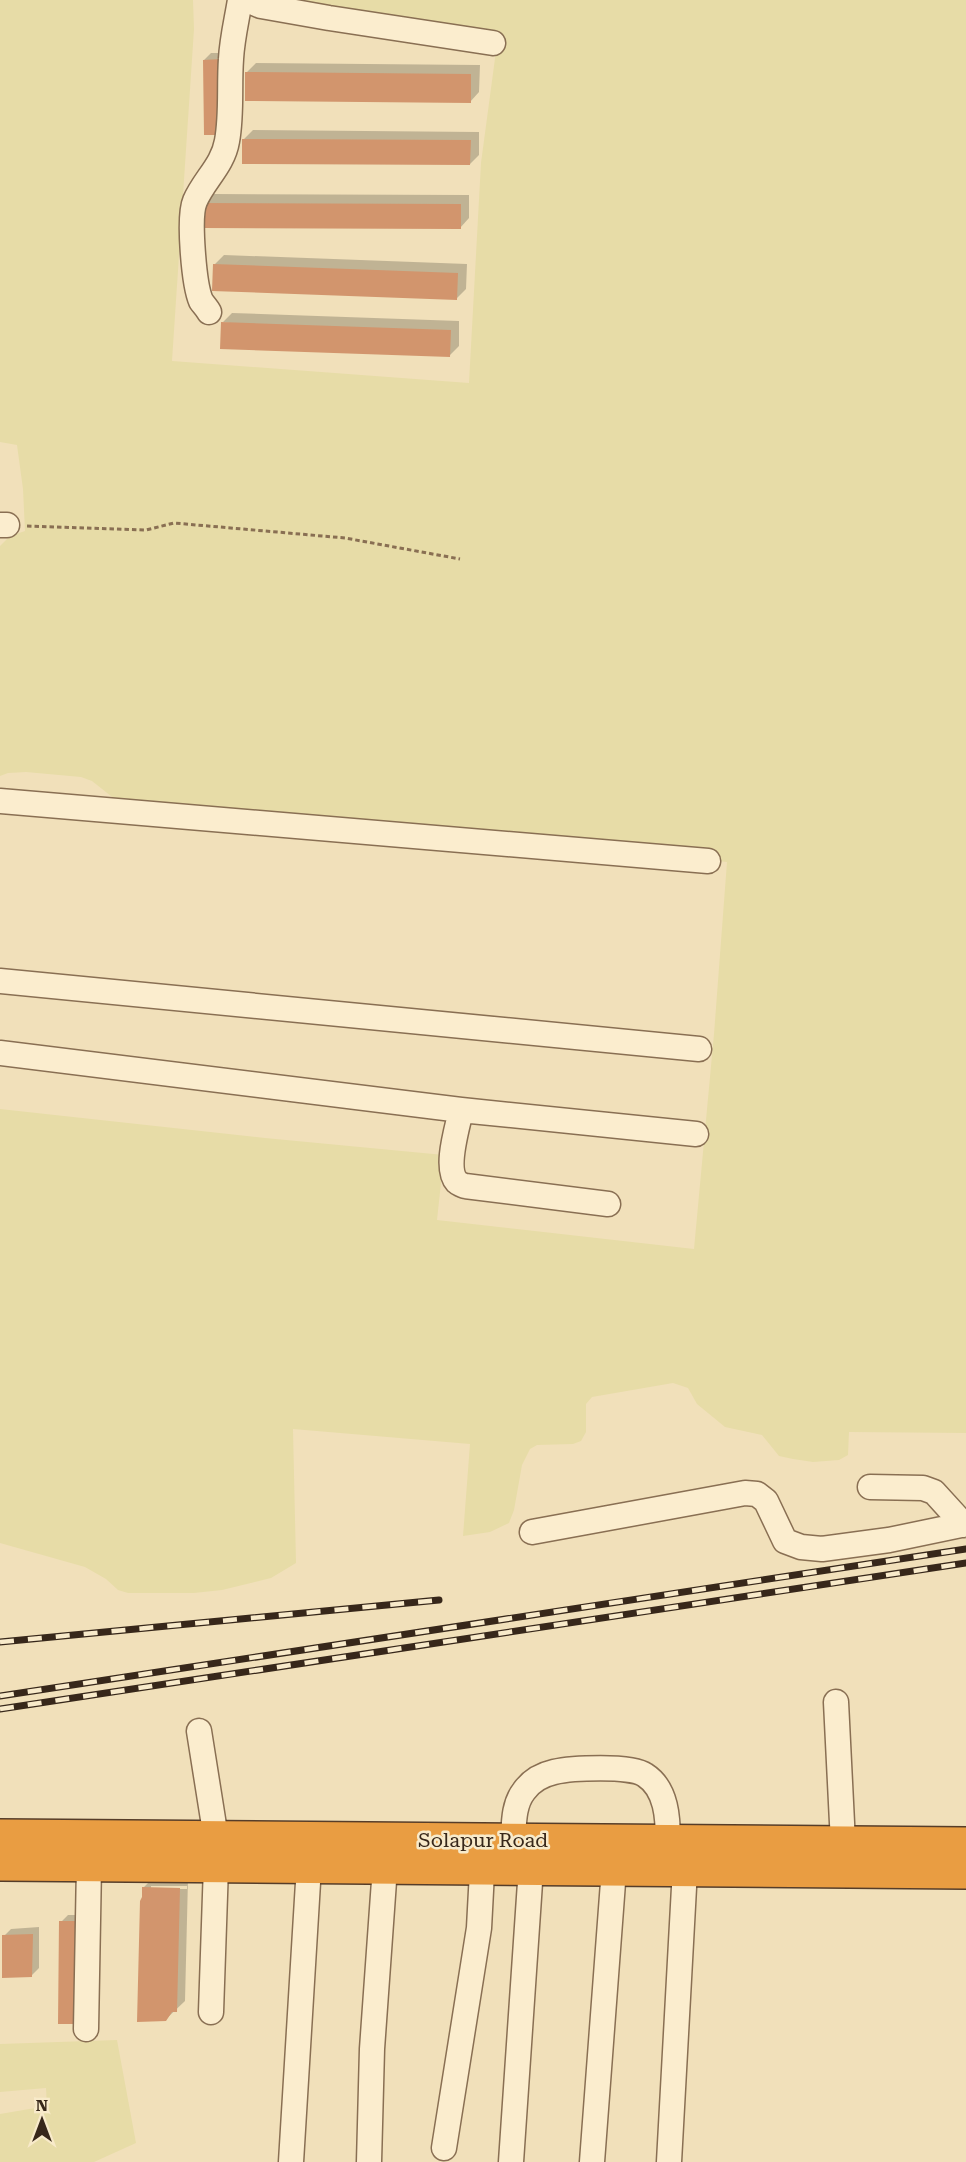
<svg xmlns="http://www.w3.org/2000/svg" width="966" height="2162" font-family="'Roboto Serif',serif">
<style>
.farmland{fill:#e7dca7}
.shadow{fill:#0003;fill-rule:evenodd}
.building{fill:#d2956d}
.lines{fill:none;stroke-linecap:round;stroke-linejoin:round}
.minor-casing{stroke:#896f53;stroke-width:27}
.highway-casing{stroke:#563d29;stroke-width:36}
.path{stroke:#896f53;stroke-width:3;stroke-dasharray:4.5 3;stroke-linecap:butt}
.minor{stroke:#fbedce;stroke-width:24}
.highway{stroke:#e99d42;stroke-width:33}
.rail-casing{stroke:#37271a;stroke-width:7}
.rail{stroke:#f8eaca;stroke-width:4.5;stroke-dasharray:14;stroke-linecap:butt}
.labels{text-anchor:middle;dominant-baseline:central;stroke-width:5;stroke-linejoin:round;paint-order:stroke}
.street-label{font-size:20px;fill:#37271a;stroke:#f8eaca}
</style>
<rect width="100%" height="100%" fill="#f1e0ba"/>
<path class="farmland" d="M0 0H193L194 29 172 361 469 383 481 163 498 36 277 0H966V1433L849 1432 848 1455 839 1460 813 1462 793 1459 779 1456 762 1435 725 1427 697 1404 688 1388 673 1383 592 1397 586 1404V1432L581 1441 573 1444 537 1445 530 1449 522 1465 514 1510 509 1523 490 1532 463 1536 470 1444 293 1429 296 1563 271 1578 222 1590 194 1593H128L118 1590 106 1579 85 1567 0 1543V1109L265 1138 444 1155 437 1220 694 1249 714 1034 727 862 337 819 116 800 92 781 81 777 26 772 8 773 0 776V546L10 536 25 531 23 489 17 445 0 442Z
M117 2040 136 2143 94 2162H0V2114L47 2106 46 2088 0 2092V2044Z"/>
<path class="shadow" d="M211 53H227L228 126 204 60Z
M256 63 480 65 479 92 470 102 246 73Z
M253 130 479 132V155L470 164 243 140Z
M214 194 469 195V218L460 228 204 203Z
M224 255 467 264 466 289 457 298 214 265Z
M232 313 459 321V346L449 356 223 322Z
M153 1878 188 1879 185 2001 165 2020 144 1898 143 1888ZM151 1886H187V1889H151Z
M68 1915H88L84 2015 61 1922Z
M39 1927V1968L32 1975 4 1936 11 1929Z"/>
<path class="building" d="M221 59 222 135H204L203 60Z
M245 72 471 74V103L245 101Z
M242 139 471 140 470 165 242 164Z
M203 203 461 204V229L203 228Z
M213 264 458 273 457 300 212 291Z
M221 322 451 330 450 357 220 349Z
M142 1887 180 1888 177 2012H172L166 2021 137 2022 140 1901 142 1897Z
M59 1921H81L77 2024H58Z
M33 1934 32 1977 2 1978V1935Z"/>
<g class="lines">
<defs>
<path id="minor" d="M247 0 261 6 329 18 493 43
M209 312C207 308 203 304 201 301 194 285 188 217 195 201 204 180 223 165 227 141 232 114 229 86 231 59 232 39 237 19 240 0
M0 525H7
M0 801 708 861
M0 981 699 1049
M0 1053 461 1110 696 1134
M461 1110C458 1126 444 1168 457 1182 458 1183 464 1186 465 1186L608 1204
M870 1487 923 1488 934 1492 964 1525
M532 1532 745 1493 757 1494 766 1501 785 1541 801 1547 822 1549 889 1540 966 1524
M836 1702 843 1843
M199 1731 216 1838
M513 1840C514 1825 513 1805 524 1791 531 1781 541 1775 554 1772 571 1768 631 1765 645 1775 667 1789 668 1819 668 1842
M211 2012 216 1866
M86 2029 89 1865
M444 2148 479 1928 483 1853
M291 2162 309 1866
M369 2162 372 2049 385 1867
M511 2162 532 1853
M592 2162 614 1869
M669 2162 685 1869"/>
<path id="highway" d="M0 1836 966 1844
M0 1864 966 1872"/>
</defs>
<use href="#minor" class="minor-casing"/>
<use href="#highway" class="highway-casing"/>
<path class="path" d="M27 526 146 530 174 523 345 538 460 559"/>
<use href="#minor" class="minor"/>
<use href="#highway" class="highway"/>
<defs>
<path id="rail" d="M0 1642 439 1600
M0 1696 966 1549
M0 1709 966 1563"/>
</defs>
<use href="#rail" class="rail-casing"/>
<use href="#rail" class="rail"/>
</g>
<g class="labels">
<g class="street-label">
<text x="483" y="1840">Solapur Road</text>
</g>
</g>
<g transform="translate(42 2120)" stroke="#f8eaca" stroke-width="4.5" paint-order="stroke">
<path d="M0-4.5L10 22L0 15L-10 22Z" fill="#37271a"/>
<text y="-9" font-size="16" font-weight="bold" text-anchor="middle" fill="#37271a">N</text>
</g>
</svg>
